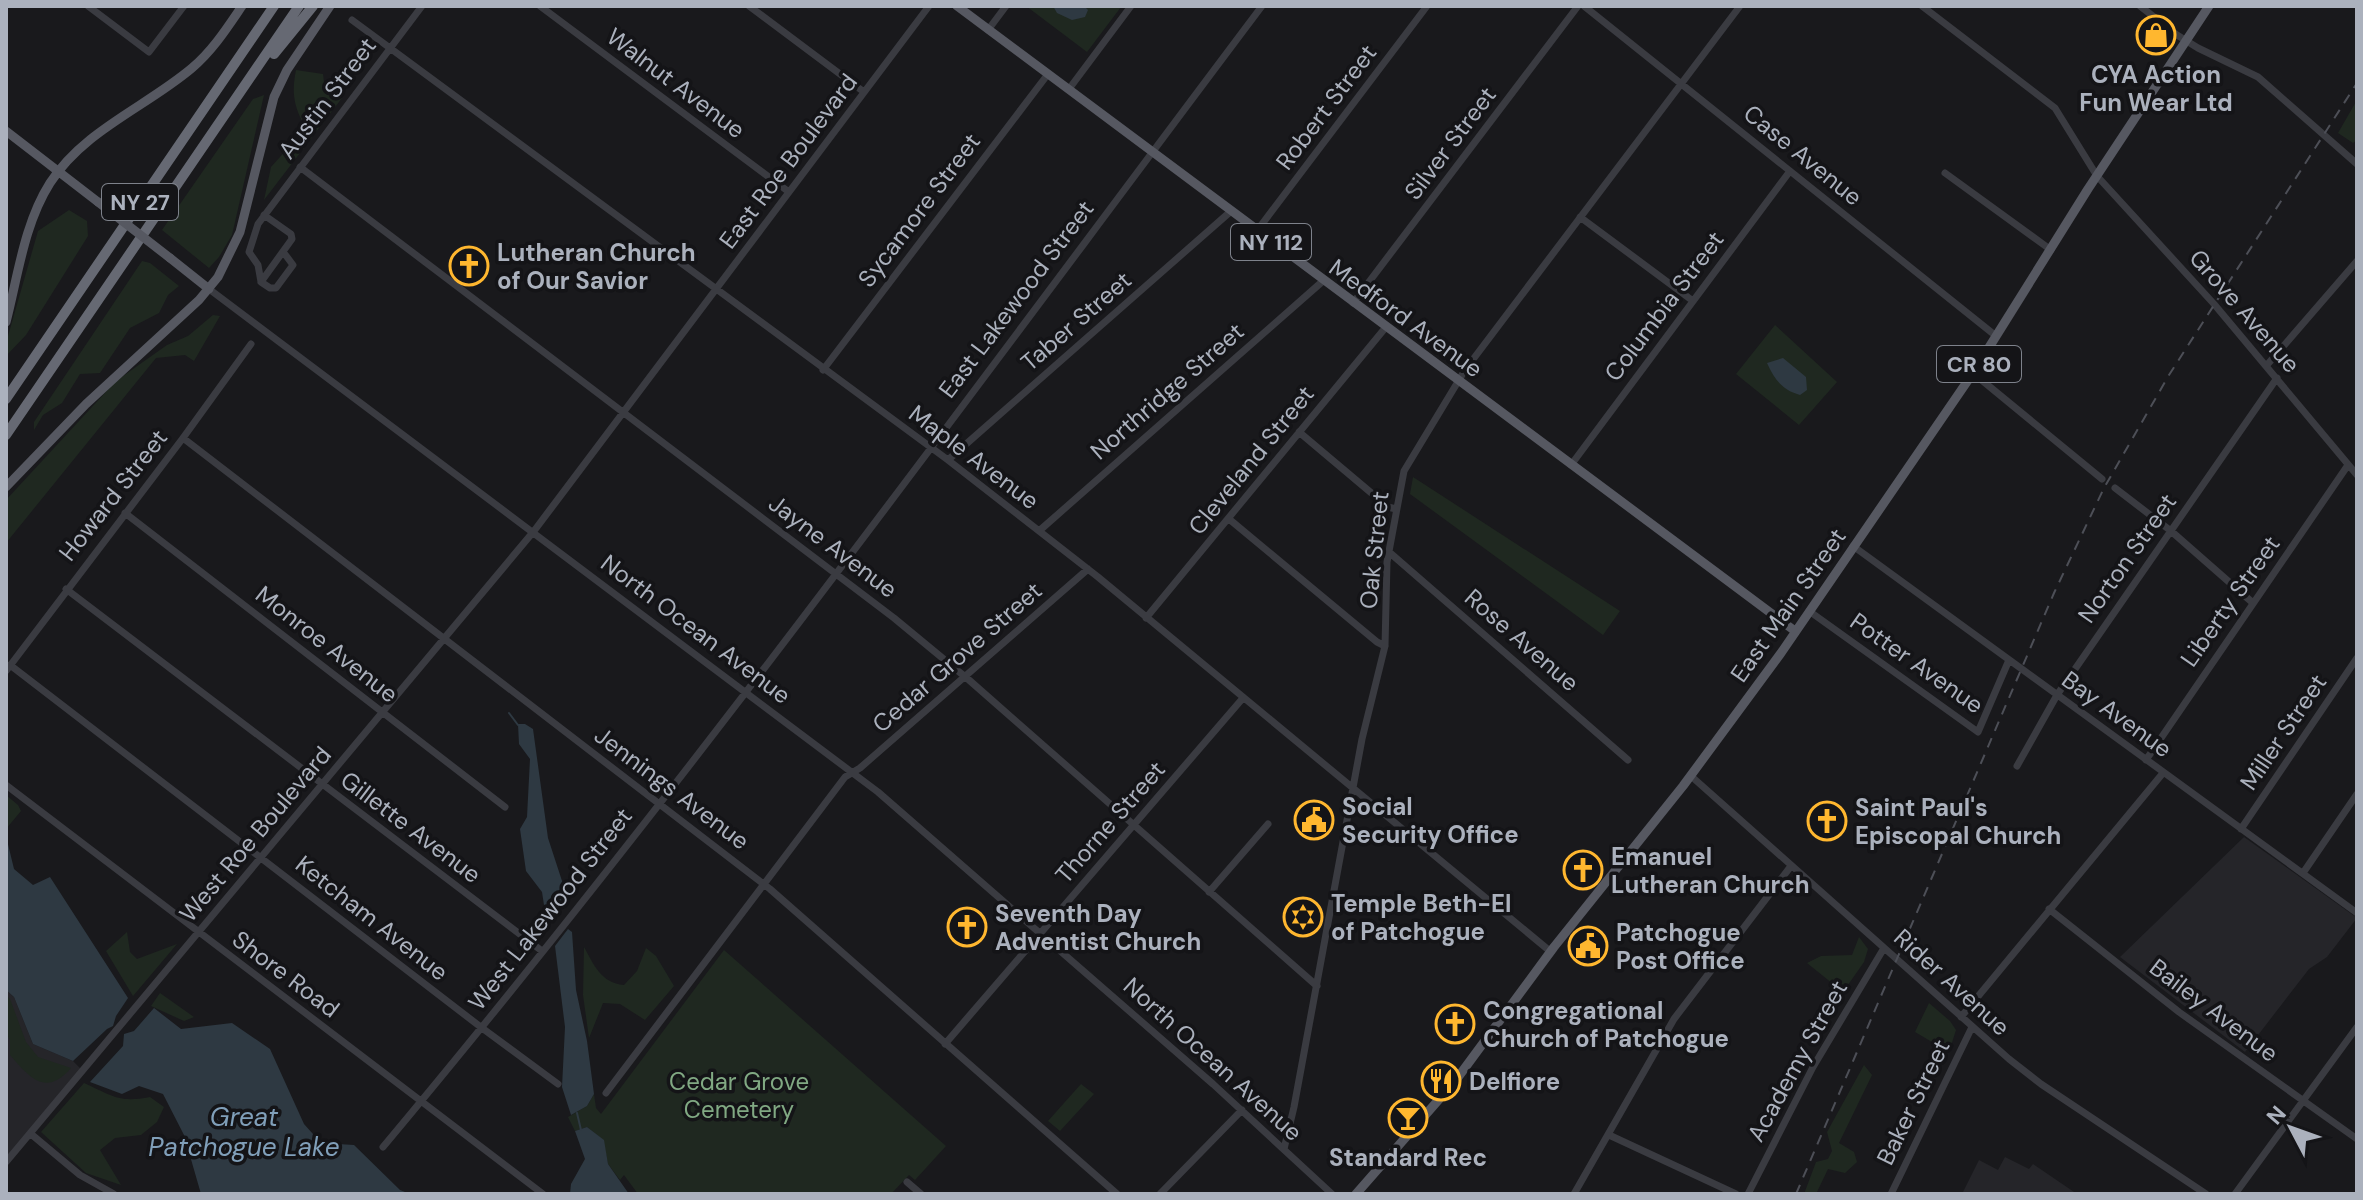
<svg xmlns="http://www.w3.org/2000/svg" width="2363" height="1200" font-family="'DM Sans',sans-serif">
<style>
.built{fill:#252529}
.green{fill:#1f2820}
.water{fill:#2e3942}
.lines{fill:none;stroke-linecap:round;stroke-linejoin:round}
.stream{stroke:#2e3942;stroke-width:2}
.minor{stroke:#3a3b41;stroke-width:7}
.major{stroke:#565861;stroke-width:9}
.highway{stroke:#666973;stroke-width:10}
.rail{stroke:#4d4f57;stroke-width:2;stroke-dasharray:10 8;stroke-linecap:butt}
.major-bridge{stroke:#565861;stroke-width:9}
.labels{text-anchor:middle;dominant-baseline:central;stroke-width:7;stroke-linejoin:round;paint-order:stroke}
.shield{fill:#141417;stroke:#7e828b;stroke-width:2}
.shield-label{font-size:22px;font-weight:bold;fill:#abb1bd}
.poi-label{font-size:24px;font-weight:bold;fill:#abb1bd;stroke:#141417;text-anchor:start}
.street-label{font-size:24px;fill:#abb1bd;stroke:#141417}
.park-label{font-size:24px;fill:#81a983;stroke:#141417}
.water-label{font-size:26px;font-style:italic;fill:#809fb9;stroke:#141417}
</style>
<rect width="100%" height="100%" fill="#19191c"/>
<path class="built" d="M2244 837 2357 918 2327 957 2309 969 2245 1052 2120 957Z
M6 990 14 997 33 1044 73 1061 83 1071 6 1162Z
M2005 1157 2029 1169 2033 1164 2077 1194H1962L1979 1160 1998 1170Z"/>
<path class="green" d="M1026 6H1120L1121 7 1087 52Z
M296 70 323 74 324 82 342 98 264 200 271 167 289 147 302 121C293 103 292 90 296 70Z
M264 95 232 235 219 257 209 268 162 230 253 99Z
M2357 100V140L2353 143 2338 133Z
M69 210 87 221 88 236 26 335 6 356 8 336 38 231Z
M142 261 150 263 179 286 168 295 159 313 130 328 100 373 80 374 62 403 43 415 34 430V422Z
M213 315 220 316 194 361 185 355 156 358 6 543V500L116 381 167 345 188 336Z
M1775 325 1837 382 1799 425 1736 374Z
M1413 477 1620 611 1603 635 1410 494Z
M6 795 18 805 21 811 6 829Z
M127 932 130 952 137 959 177 944 133 996 106 951Z
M1859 937 1868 949 1864 962 1843 992 1807 963 1821 956 1852 955Z
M584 947C594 965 601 983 624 985L637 971 646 948 656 956 674 986 645 1020 620 1004 603 1003 589 1038 583 995Z
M724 950 946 1146 915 1180 909 1175 891 1194H638L624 1175 620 1180 608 1164 603 1140 587 1127 575 1131 568 1117 587 1106 594 1094 596 1108 601 1114Z
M160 993 194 1017 184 1021 151 1006Z
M6 995 10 999 26 1042 38 1057 71 1068C46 1097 30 1078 10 1055V1040L6 1033Z
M1929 1003 1950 1021 1956 1030 1949 1052 1915 1032Z
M1864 1065 1872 1075 1839 1143 1854 1152 1857 1162 1845 1173 1828 1169 1816 1194H1804L1816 1162 1828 1159 1832 1151 1827 1132Z
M84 1083C113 1096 119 1103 150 1097L164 1107 157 1122 141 1135 115 1138 100 1150 121 1185 86 1173 41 1132Z
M1081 1084 1094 1094 1060 1131 1048 1121Z"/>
<path class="water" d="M1053 6H1084L1088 10 1085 17 1072 20 1057 13Z
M1783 358 1806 377 1807 390 1800 395C1782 390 1775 380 1767 363Z
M518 724H525L533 729 548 838 563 884V906L556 915 544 905 542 892 526 871 520 829 527 817 530 759 519 744Z
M7 840 14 869 33 885 50 877 128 998 116 1016 113 1026 107 1029 73 1061 33 1044 14 997 6 990Z
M568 929 572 932 576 990 587 1041 594 1094 587 1106 571 1115 562 1087 565 1027 555 946Z
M154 1008 181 1029 232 1023 270 1049 304 1124 321 1143 354 1145 400 1190 410 1194H201L184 1135 163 1094 139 1086 122 1094 90 1082 123 1046 124 1034 134 1031Z
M587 1127 604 1140 608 1164 629 1194H570L571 1184 585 1159 575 1131Z"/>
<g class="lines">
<path class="stream" d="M509 713 518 725
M577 1113 581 1130"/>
<path class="minor" d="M88 6 149 52 184 6
M540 6 789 192
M749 6 864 92
M1584 6 1996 336
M1922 6 2055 108 2097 176 2214 304 2357 475
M2140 6 2177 35 2198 48 2258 77 2357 164
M352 20 948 460 1098 577 1551 952
M988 30 1006 6
M1069 89 1131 6
M300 167 894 618 969 680 1317 986
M1945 173 2051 250
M1580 217 1693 301
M1256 232 1427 6
M284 253 293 265 276 288H270L261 282 258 265 249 252 258 224 422 6
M261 282 292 239 291 234 264 215
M209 289 878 792 1213 1084 1332 1194
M1353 303 1578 6
M2267 365 2357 261
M823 370 1048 74
M1973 373 2102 479
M1299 432 1388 507 1396 509
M183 438 770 889 1117 1194
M948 460 1230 212
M1571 465 1790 171
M2115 488 2171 531 2253 603
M125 513 505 807
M1229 519 1377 642 1385 646
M1039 531 1323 281
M1853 546 2357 913
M1389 552 1628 760
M66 589 542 951
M1809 611 1978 732 2009 660
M1146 618 1386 327
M10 665 482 1028 558 1084
M6 671 183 438 251 344
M2146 760 2348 465
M2017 766 2057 695 2277 378
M1691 776 2009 1059 2041 1084 2206 1194
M6 785 543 1194
M2241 829 2357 658
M2303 873 2357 794
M1209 892 1268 824
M2049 909 2179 1012 2357 1139
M1961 1017 2163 773
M945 1044 1243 698
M606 1093 845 777 860 768 1088 569
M31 1134 80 1175 114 1194
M1609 1135 1736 1194
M383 1147C691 779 973 390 1262 6
M1284 1149 1294 1107 1362 739 1385 646 1387 562 1404 471 1465 370 1740 6
M6 1162 534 531 929 6
M907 1182 921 1194
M1160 1194 1242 1110
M1574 1194 1674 1019 1791 866
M1748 1194 1813 1067 1884 948
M1891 1194 1972 1027
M2235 1194 2357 1027"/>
<path class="major" d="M957 6 1795 631
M6 131 98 202
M170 258 209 289
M6 322C18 276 24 224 50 183 84 130 146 107 192 68 213 50 227 28 242 6
M6 487 86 404 199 300 218 277 240 232 274 97 287 70 330 6
M1356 1194 1456 1080 1554 947 1683 786 1781 653 1973 373 2088 189 2209 6"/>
<path class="highway" d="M274 54 313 6
M6 399 274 6
M6 435 299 6"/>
<path class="rail" d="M1796 1194 2054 593 2104 488 2169 375 2357 83"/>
<path class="major-bridge" d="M98 202 170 258"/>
</g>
<defs>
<symbol id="shop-ring" viewBox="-11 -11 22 22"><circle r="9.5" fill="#141417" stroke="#ffb72f" stroke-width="1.5"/><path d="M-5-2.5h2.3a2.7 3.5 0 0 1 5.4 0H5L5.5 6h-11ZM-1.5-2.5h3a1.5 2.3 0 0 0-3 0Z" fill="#ffb72f"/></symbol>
<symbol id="church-ring" viewBox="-11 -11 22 22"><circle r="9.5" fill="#141417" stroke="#ffb72f" stroke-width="1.5"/><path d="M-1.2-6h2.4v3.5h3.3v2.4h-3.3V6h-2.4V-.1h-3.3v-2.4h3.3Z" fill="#ffb72f"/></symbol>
<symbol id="civic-ring" viewBox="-11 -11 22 22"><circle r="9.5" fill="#141417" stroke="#ffb72f" stroke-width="1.5"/><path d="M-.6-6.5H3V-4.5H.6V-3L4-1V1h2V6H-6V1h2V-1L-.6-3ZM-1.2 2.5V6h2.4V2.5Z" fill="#ffb72f"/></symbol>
<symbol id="synagogue-ring" viewBox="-11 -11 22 22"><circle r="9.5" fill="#141417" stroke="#ffb72f" stroke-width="1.5"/><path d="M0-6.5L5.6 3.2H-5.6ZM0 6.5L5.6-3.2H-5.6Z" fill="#ffb72f"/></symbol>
<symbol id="restaurant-ring" viewBox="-11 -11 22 22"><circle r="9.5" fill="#141417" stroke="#ffb72f" stroke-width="1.5"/><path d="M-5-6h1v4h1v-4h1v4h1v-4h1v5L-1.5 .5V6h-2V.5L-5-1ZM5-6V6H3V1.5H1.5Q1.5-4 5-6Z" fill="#ffb72f"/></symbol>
<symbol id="bar-ring" viewBox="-11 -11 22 22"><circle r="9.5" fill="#141417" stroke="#ffb72f" stroke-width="1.5"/><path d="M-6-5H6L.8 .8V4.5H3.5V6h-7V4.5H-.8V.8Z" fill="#ffb72f"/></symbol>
</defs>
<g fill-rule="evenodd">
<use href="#shop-ring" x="2134" y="13" width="44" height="44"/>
<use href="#church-ring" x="447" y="244" width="44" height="44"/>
<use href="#civic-ring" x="1292" y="798" width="44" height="44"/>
<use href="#church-ring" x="1805" y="799" width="44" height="44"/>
<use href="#church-ring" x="1561" y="848" width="44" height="44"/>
<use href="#synagogue-ring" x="1281" y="895" width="44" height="44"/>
<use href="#church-ring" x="945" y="905" width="44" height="44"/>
<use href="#civic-ring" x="1566" y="924" width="44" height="44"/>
<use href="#church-ring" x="1433" y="1002" width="44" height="44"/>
<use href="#restaurant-ring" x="1419" y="1059" width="44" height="44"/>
<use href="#bar-ring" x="1386" y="1096" width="44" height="44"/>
</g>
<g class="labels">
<g class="shield">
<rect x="102" y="184" width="76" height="36" rx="6"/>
<rect x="1231" y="224" width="80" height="36" rx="6"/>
<rect x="1937" y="346" width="84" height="36" rx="6"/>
</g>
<g class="shield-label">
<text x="140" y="202">NY 27</text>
<text x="1271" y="242">NY 112</text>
<text x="1979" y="364">CR 80</text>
</g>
<g class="poi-label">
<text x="2156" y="74" text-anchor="middle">CYA Action<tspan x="2156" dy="28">Fun Wear Ltd</tspan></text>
<text x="497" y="252">Lutheran Church<tspan x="497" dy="28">of Our Savior</tspan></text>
<text x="1342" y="806">Social<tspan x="1342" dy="28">Security Office</tspan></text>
<text x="1855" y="807">Saint Paul's<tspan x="1855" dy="28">Episcopal Church</tspan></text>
<text x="1611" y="856">Emanuel<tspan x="1611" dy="28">Lutheran Church</tspan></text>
<text x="1331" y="903">Temple Beth-El<tspan x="1331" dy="28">of Patchogue</tspan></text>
<text x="995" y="913">Seventh Day<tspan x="995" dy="28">Adventist Church</tspan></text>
<text x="1616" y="932">Patchogue<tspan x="1616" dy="28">Post Office</tspan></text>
<text x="1483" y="1010">Congregational<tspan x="1483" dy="28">Church of Patchogue</tspan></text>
<text x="1469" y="1081">Delfiore</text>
<text x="1408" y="1157" text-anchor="middle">Standard Rec</text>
</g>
<g class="street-label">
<text transform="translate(676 83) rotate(37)">Walnut Avenue</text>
<text transform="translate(327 98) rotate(-53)">Austin Street</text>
<text transform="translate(1326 107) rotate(-53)">Robert Street</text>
<text transform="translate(1450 143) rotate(-53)">Silver Street</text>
<text transform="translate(1803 155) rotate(39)">Case Avenue</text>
<text transform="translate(788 161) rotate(-53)">East Roe Boulevard</text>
<text transform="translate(919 210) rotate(-53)">Sycamore Street</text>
<text transform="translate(1016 299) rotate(-53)">East Lakewood Street</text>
<text transform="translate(1664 306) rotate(-53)">Columbia Street</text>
<text transform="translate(2245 311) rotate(49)">Grove Avenue</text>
<text transform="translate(1406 318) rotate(36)">Medford Avenue</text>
<text transform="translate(1076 321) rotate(-41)">Taber Street</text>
<text transform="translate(1167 391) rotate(-41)">Northridge Street</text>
<text transform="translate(974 457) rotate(37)">Maple Avenue</text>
<text transform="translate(1251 460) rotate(-51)">Cleveland Street</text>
<text transform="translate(113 495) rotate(-52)">Howard Street</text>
<text transform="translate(833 546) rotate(37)">Jayne Avenue</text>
<text transform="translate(1374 550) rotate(-84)">Oak Street</text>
<text transform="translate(2127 558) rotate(-55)">Norton Street</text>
<text transform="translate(2230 601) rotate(-55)">Liberty Street</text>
<text transform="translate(1788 605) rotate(-55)">East Main Street</text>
<text transform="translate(696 629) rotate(37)">North Ocean Avenue</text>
<text transform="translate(1522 640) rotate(41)">Rose Avenue</text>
<text transform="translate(327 644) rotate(38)">Monroe Avenue</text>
<text transform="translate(957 657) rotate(-41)">Cedar Grove Street</text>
<text transform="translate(1917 663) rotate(35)">Potter Avenue</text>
<text transform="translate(2117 714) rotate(36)">Bay Avenue</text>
<text transform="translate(2283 732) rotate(-56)">Miller Street</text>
<text transform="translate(672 788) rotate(37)">Jennings Avenue</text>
<text transform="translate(1110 822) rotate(-49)">Thorne Street</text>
<text transform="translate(411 827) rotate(37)">Gillette Avenue</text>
<text transform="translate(255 834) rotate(-50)">West Roe Boulevard</text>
<text transform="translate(550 909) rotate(-52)">West Lakewood Street</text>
<text transform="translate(372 918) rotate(38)">Ketcham Avenue</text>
<text transform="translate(286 974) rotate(37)">Shore Road</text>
<text transform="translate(1952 982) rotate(42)">Rider Avenue</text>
<text transform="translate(2214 1010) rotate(37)">Bailey Avenue</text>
<text transform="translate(1213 1059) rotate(42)">North Ocean Avenue</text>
<text transform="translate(1797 1061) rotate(-61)">Academy Street</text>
<text transform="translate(1913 1102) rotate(-64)">Baker Street</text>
</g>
<g class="park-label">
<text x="739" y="1081">Cedar Grove<tspan x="739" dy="28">Cemetery</tspan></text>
</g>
<g class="water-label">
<text x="244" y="1117">Great<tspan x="244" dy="30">Patchogue Lake</tspan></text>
</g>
</g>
<rect width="2363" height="1200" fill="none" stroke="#abb1bd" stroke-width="16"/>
<g transform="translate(2291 1128) rotate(311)" stroke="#141417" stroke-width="6" paint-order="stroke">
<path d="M0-6L14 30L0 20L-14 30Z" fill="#abb1bd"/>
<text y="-12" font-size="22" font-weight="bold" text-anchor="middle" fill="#abb1bd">N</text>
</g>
</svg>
